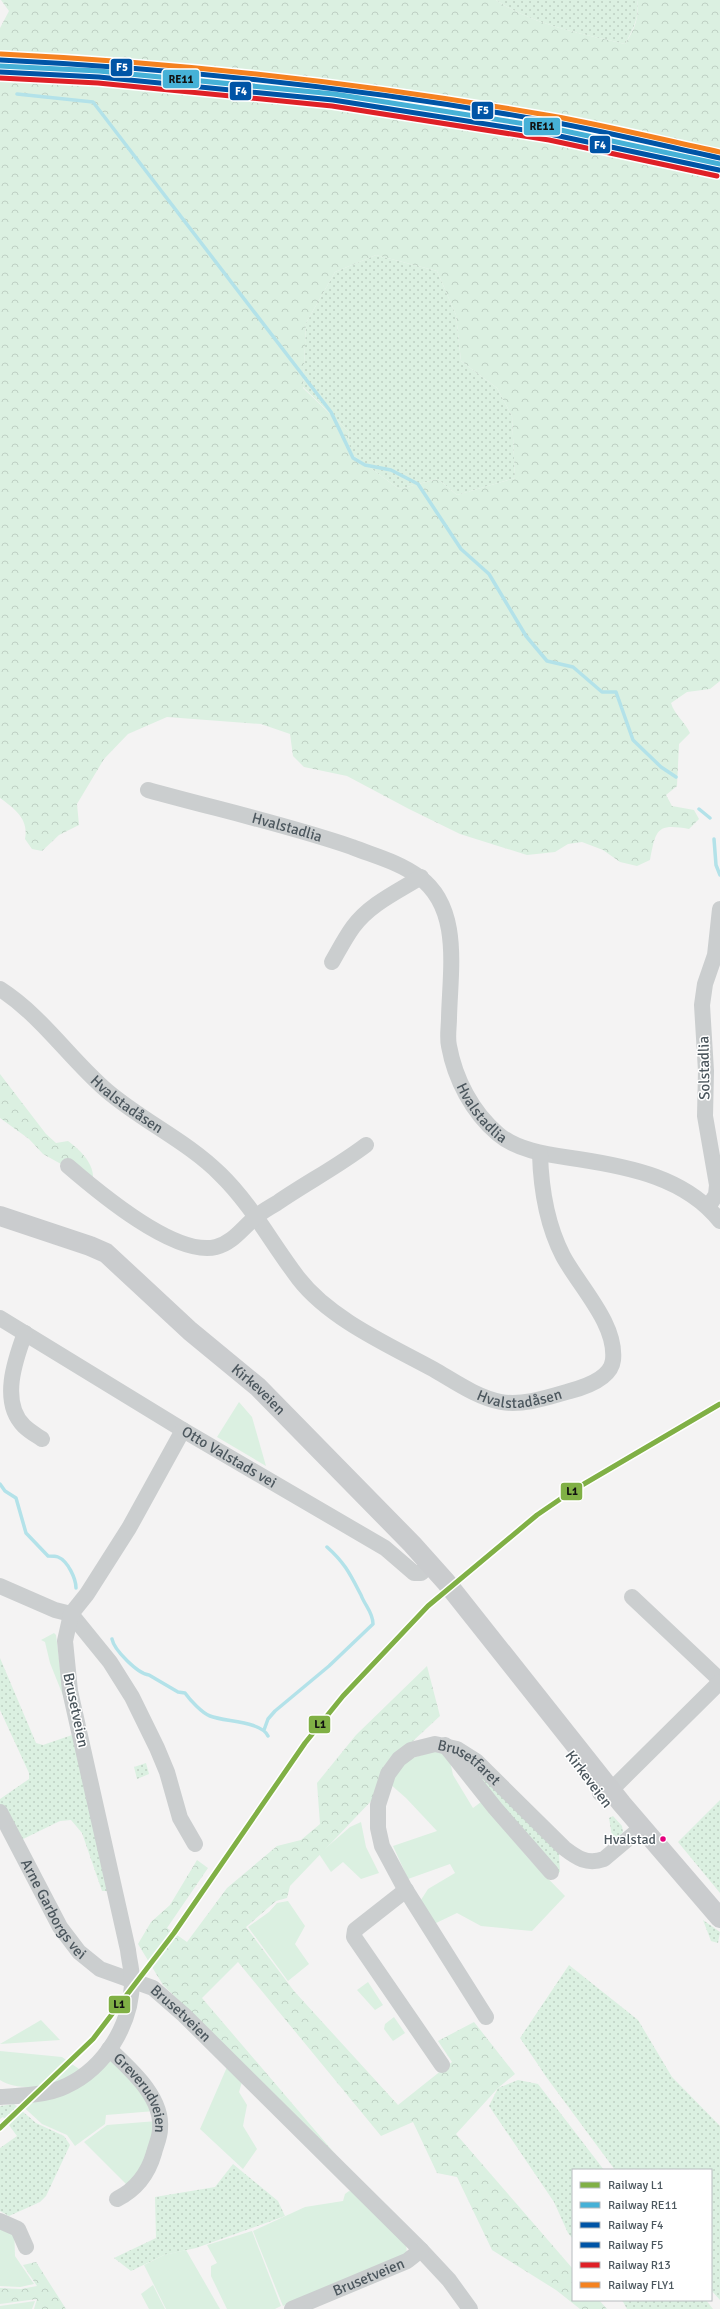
<svg xmlns="http://www.w3.org/2000/svg" width="720" height="2309" font-family="Signika,sans-serif">
<style>
.grass{fill:url(#grass-dots)}
.forest{fill:url(#forest-crowns);fill-rule:evenodd}
.garden{fill:#dbf0e1}
.lines{fill:none;stroke-linecap:round;stroke-linejoin:round}
.stream{stroke:#b3e2e9;stroke-width:3.5}
.minor{stroke:#cbcecf;stroke-width:16}
.major{stroke:#caccce;stroke-width:20}
.rail-1-casing{stroke:#fff;stroke-width:8}
.rail-2-casing{stroke:#fff;stroke-width:8}
.rail-3-casing{stroke:#fff;stroke-width:8}
.rail-4-casing{stroke:#fff;stroke-width:8}
.rail-5-casing{stroke:#fff;stroke-width:8}
.rail-6-casing{stroke:#fff;stroke-width:8}
.rail-1{stroke:#80b045;stroke-width:5}
.rail-2{stroke:#46b1d7;stroke-width:5}
.rail-3{stroke:#0054a6;stroke-width:5}
.rail-4{stroke:#0054a6;stroke-width:5}
.rail-5{stroke:#df2027;stroke-width:5}
.rail-6{stroke:#f58220;stroke-width:5}
.bus-dot{fill:#e5007d;stroke:#fff;stroke-width:1.5}
.labels{text-anchor:middle;dominant-baseline:central;stroke-width:3;stroke-linejoin:round;paint-order:stroke}
.bus-label{font-size:14px;fill:#4c575e;stroke:#fff;text-anchor:end}
.street-label{font-size:15px;fill:#4c575e;stroke:#fff}
.line-badge{stroke:#fff;stroke-width:1.5}
.badge-label{font-size:11px;text-anchor:middle;font-weight:bold;fill:#fff}
.pale-badge-label{font-size:11px;text-anchor:middle;font-weight:bold;fill:#111}
</style>
<defs>
<pattern id="grass-dots" width="8" height="8" patternUnits="userSpaceOnUse"><rect width="8" height="8" fill="#dbf0e1"/><path d="M2 2h.1M6 6h.1" fill="none" stroke="#bed0c3" stroke-width="1.8" stroke-linecap="round"/></pattern>
<pattern id="forest-crowns" width="20" height="18" patternUnits="userSpaceOnUse"><rect width="20" height="18" fill="#dbf0e1"/><path d="M2 6a3 3 0 1 1 6 0M12 15a3 3 0 1 1 6 0" fill="none" stroke="#bed0c3"/></pattern>
</defs>
<rect width="100%" height="100%" fill="#f4f3f3"/>
<path class="grass" d="M496 0H637C640 17 633 29 625 44 582 34 533 25 496 0Z
M376 255 437 271 456 315 461 361 497 388 512 416 515 478 457 495 438 479 399 489 350 453 348 431 303 387 306 323 335 272Z
M0 1658 36 1743 43 1745 75 1734 110 1891H102L82 1833 71 1820 60 1821 19 1841 0 1805V1799L29 1779V1773L0 1710Z
M460 1755 559 1853 560 1872 557 1873Z
M146 1763 149 1774 137 1779 134 1767Z
M720 1800V1893L678 1842Z
M613 1816 622 1826 623 1832 617 1838 612 1836 609 1818Z
M703 1920 720 1932 718 1943 711 1941Z
M569 1965 638 2020 672 2077 720 2126V2300L711 2290V2170H615L547 2078 520 2038Z
M518 2080 538 2084 604 2170H573V2239L568 2233 554 2202 489 2106 498 2088Z
M14 2104 36 2123 64 2136 70 2145 46 2196 40 2202 9 2216 0 2211V2148L17 2136 3 2117 0 2119V2106Z
M233 2164 278 2201 285 2216 196 2248 164 2255 131 2271 114 2258 156 2238 155 2197 215 2187Z
M622 2300H706L713 2309H627Z"/>
<path class="forest" d="M1 0H496C533 25 582 34 625 44 634 30 640 17 637 0H720V681L710 689 687 692 671 703C674 714 685 722 690 733L679 744 677 786 666 795 672 806 694 810 699 819 689 829C656 823 656 830 650 860L637 866 620 862 603 850 582 842 568 844 555 852 527 855 460 834 409 809 347 776 304 767 293 756 290 734 261 724 167 717 128 734 104 759 77 804 79 825 59 835 42 851 32 849 25 839C29 819 15 809 0 798V28L9 11ZM376 255 437 271 456 315 461 361 497 388 512 416 515 478 457 495 438 479 399 489 350 453 348 431 303 388 306 323 335 272Z
M0 1074 46 1134 56 1143 68 1141C79 1149 94 1163 93 1178L88 1179 43 1154 29 1139 0 1118Z
M427 1666 440 1716 401 1752 375 1797 290 1886 287 1898 276 1901 246 1927 294 1991 398 2105 452 2062 438 2041 474 2022 515 2074 498 2088 456 2134 573 2269V2300H599L607 2309H580L556 2290 492 2250 457 2177 437 2173 413 2122 381 2136 238 1962 202 1998 337 2156 163 1985 138 1944 151 1922 170 1905 197 1860 208 1868 167 1928 187 1942 227 1888 277 1846 301 1840 320 1824 317 1783 356 1735Z
M36 2262 66 2309H34L37 2299 0 2304V2288L21 2289 37 2286 23 2265Z"/>
<path class="garden" d="M239 1402 252 1417 266 1466 217 1437Z
M54 1633 56 1635 64 1698 50 1663 45 1642 41 1640Z
M435 1751 444 1754 450 1761 453 1775 473 1808 481 1802 529 1859 565 1896 532 1931 481 1926 457 1913 434 1924 419 1903 428 1889 455 1873 450 1864 408 1879 393 1846 437 1831 406 1798 390 1784 406 1760Z
M361 1822 366 1847 379 1873 361 1879 343 1862 331 1872 319 1854 350 1827Z
M288 1901 305 1926 295 1944 309 1964 288 1981 248 1927 269 1912 277 1903Z
M368 1982 383 2005 375 2010 357 1990Z
M394 2017 405 2033 393 2041 384 2029 385 2024Z
M41 2020 60 2040 0 2044Z
M0 2051 62 2057 79 2069C76 2073 72 2078 68 2080 51 2088 16 2091 0 2080Z
M110 2060 120 2064 155 2111 106 2115 105 2124 75 2146 67 2135 42 2124 17 2101Z
M227 2067 242 2082 239 2092 247 2105 243 2126 257 2149 243 2169 200 2129Z
M157 2121 148 2160 129 2187 84 2142 107 2125Z
M349 2191 353 2192 406 2243 407 2254 283 2306 253 2231 305 2207 343 2201 345 2194Z
M0 2222 14 2223 15 2256 34 2284 20 2287 0 2286Z
M252 2231 281 2306 275 2309H227L211 2276V2266L217 2263 207 2245Z
M186 2250 220 2309H166L144 2265 164 2255Z
M153 2285 165 2309H149L141 2294Z
M35 2301 32 2309H0V2306Z"/>
<g class="lines">
<path class="stream" d="M17 94 93 102 331 412 353 458 365 465 391 470 418 484 461 549 489 574 526 636 547 661 573 667 602 692H616L633 740 661 767 676 777
M699 809 710 818
M714 839 716 865 720 875
M0 1484 5 1491 16 1498 26 1533 48 1556C51 1556 56 1556 58 1557 68 1561 76 1579 76 1588
M112 1639C114 1650 138 1674 149 1675L178 1692 185 1693C190 1700 202 1713 210 1716 225 1722 261 1721 268 1736
M264 1730 268 1719 275 1711 329 1666 373 1624C373 1612 365 1606 361 1595 350 1574 345 1563 327 1547"/>
<g class="minor">
<path id="s1" d="M148 790C216 809 285 824 352 847 375 856 399 862 419 877 462 908 450 971 449 1018 449 1027 447 1037 449 1046 455 1079 472 1112 498 1134 519 1152 552 1155 578 1159 630 1167 686 1178 720 1221"/>
<path d="M332 962C339 950 345 938 353 927 370 904 397 892 421 877"/>
<path id="s2" d="M0 989C42 1016 69 1058 106 1090 142 1121 187 1141 220 1174 252 1205 272 1244 299 1279 330 1319 389 1345 433 1369 454 1381 476 1397 501 1402 523 1406 549 1397 570 1391 585 1387 611 1378 613 1360 617 1324 579 1286 563 1256 547 1225 541 1189 540 1154"/>
<path d="M68 1166C97 1191 175 1257 216 1247 233 1243 243 1227 257 1216 263 1211 270 1207 277 1203 306 1183 337 1167 366 1145"/>
<path d="M708 1207 716 1195 717 1185 705 1116 706 1071 702 1005 705 984 715 955 720 909"/>
<path id="s3" d="M0 1318 183 1430 385 1548 414 1573H421L431 1564"/>
<path d="M25 1333C15 1360 0 1402 24 1426 29 1431 36 1435 42 1439"/>
<path d="M0 1586 55 1610 71 1614 110 1662 132 1697 157 1748 167 1772 180 1818 195 1844"/>
<path d="M632 1597 720 1680"/>
<path d="M445 1745 495 1808 551 1872"/>
<path d="M600 1793 612 1789 720 1682"/>
<path id="s4" d="M0 1812 60 1927 79 1952 100 1969 153 1988 184 2015 421 2250 449 2280 470 2309"/>
<path d="M406 1890 355 1930 354 1937 442 2065"/>
<path id="s5" d="M486 2017 404 1887 382 1846 378 1828V1805L388 1774 399 1759 411 1750 435 1744 457 1749 476 1761 564 1848C577 1858 587 1865 604 1859L642 1827"/>
<path id="s6" d="M109 2049C130 2069 163 2097 160 2129 160 2137 156 2145 154 2153 148 2174 137 2189 117 2199"/>
<path d="M0 2097C20 2096 48 2095 66 2086 105 2068 132 2024 132 1980 132 1970 129 1960 128 1950L70 1691 65 1641 71 1614 87 1594 129 1528 183 1430"/>
<path d="M0 2221 18 2229 26 2247"/>
<path id="s7" d="M292 2309 407 2261 421 2250"/>
</g>
<path class="major" id="s8" d="M0 1216 90 1246 106 1253 190 1331 258 1387 412 1544 446 1582 622 1804 720 1918"/>
<defs>
<path id="rail-1" d="M0 2128 93 2039 174 1933 305 1743 343 1696 428 1606 537 1515 572 1491 720 1404"/>
<path id="rail-2" d="M0 66 99 71 334 94 551 128 720 164"/>
<path id="rail-3" d="M0 72 99 77 333 100 550 134 719 170"/>
<path id="rail-4" d="M0 60C185 69 370 89 552 122 608 132 664 146 720 158"/>
<path id="rail-5" d="M0 78 98 83 332 106 549 140 717 176"/>
<path id="rail-6" d="M1 54C186 63 370 84 552 116 608 126 664 140 720 152"/>
</defs>
<use href="#rail-1" class="rail-1-casing"/>
<use href="#rail-2" class="rail-2-casing"/>
<use href="#rail-3" class="rail-3-casing"/>
<use href="#rail-4" class="rail-4-casing"/>
<use href="#rail-5" class="rail-5-casing"/>
<use href="#rail-6" class="rail-6-casing"/>
<use href="#rail-1" class="rail-1"/>
<use href="#rail-2" class="rail-2"/>
<use href="#rail-3" class="rail-3"/>
<use href="#rail-4" class="rail-4"/>
<use href="#rail-5" class="rail-5"/>
<use href="#rail-6" class="rail-6"/>
</g>
<circle class="bus-dot" cx="663" cy="1839" r="3.5"/>
<g class="labels">
<g class="bus-label">
<text x="656" y="1839">Hvalstad</text>
</g>
<g class="street-label">
<text stroke="none"><textPath href="#s1" startOffset="144">Hvalstadlia</textPath></text>
<text transform="translate(704 1068) rotate(-91)">Solstadlia</text>
<text stroke="none"><textPath href="#s2" startOffset="172">Hvalstadåsen</textPath></text>
<text stroke="none"><textPath href="#s1" startOffset="540">Hvalstadlia</textPath></text>
<text stroke="none"><textPath href="#s8" startOffset="317">Kirkeveien</textPath></text>
<text stroke="none"><textPath href="#s2" startOffset="677">Hvalstadåsen</textPath></text>
<text stroke="none"><textPath href="#s3" startOffset="268">Otto Valstads vei</textPath></text>
<text transform="translate(76 1710) rotate(78)">Brusetveien</text>
<text stroke="none"><textPath href="#s5" startOffset="372">Brusetfaret</textPath></text>
<text transform="translate(589 1779) rotate(53)">Kirkeveien</text>
<text stroke="none"><textPath href="#s4" startOffset="111">Arne Garborgs vei</textPath></text>
<text stroke="none"><textPath href="#s4" startOffset="282">Brusetveien</textPath></text>
<text stroke="none"><textPath href="#s6" startOffset="56">Greverudveien</textPath></text>
<text stroke="none"><textPath href="#s7" startOffset="83">Brusetveien</textPath></text>
</g>
</g>
<g class="line-badge">
<rect x="110" y="58" width="23" height="19" rx="4" fill="#0054a6"/>
<rect x="162" y="69" width="38" height="20" rx="4" fill="#46b1d7"/>
<rect x="229" y="81" width="23" height="20" rx="4" fill="#0054a6"/>
<rect x="471" y="101" width="23" height="19" rx="4" fill="#0054a6"/>
<rect x="523" y="117" width="38" height="19" rx="4" fill="#46b1d7"/>
<rect x="589" y="135" width="22" height="19" rx="4" fill="#0054a6"/>
<rect x="560" y="1482" width="23" height="19" rx="4" fill="#80b045"/>
<rect x="308" y="1715" width="23" height="19" rx="4" fill="#80b045"/>
<rect x="108" y="1995" width="23" height="19" rx="4" fill="#80b045"/>
</g>
<g class="badge-label">
<text x="122" y="71">F5</text>
<text x="241" y="95">F4</text>
<text x="483" y="114">F5</text>
<text x="600" y="149">F4</text>
</g>
<g class="pale-badge-label">
<text x="181" y="83">RE11</text>
<text x="542" y="130">RE11</text>
<text x="572" y="1495">L1</text>
<text x="320" y="1728">L1</text>
<text x="119" y="2008">L1</text>
</g>
<rect x="572" y="2169" width="140" height="132" fill="#ffffff" stroke="#b7bcbf"/>
<rect x="580" y="2182" width="20" height="6" fill="#80b045" stroke="#b7bcbf"/>
<text x="608" y="2189" font-size="12" fill="#4c575e">Railway L1</text>
<rect x="580" y="2202" width="20" height="6" fill="#46b1d7" stroke="#b7bcbf"/>
<text x="608" y="2209" font-size="12" fill="#4c575e">Railway RE11</text>
<rect x="580" y="2222" width="20" height="6" fill="#0054a6" stroke="#b7bcbf"/>
<text x="608" y="2229" font-size="12" fill="#4c575e">Railway F4</text>
<rect x="580" y="2242" width="20" height="6" fill="#0054a6" stroke="#b7bcbf"/>
<text x="608" y="2249" font-size="12" fill="#4c575e">Railway F5</text>
<rect x="580" y="2262" width="20" height="6" fill="#df2027" stroke="#b7bcbf"/>
<text x="608" y="2269" font-size="12" fill="#4c575e">Railway R13</text>
<rect x="580" y="2282" width="20" height="6" fill="#f58220" stroke="#b7bcbf"/>
<text x="608" y="2289" font-size="12" fill="#4c575e">Railway FLY1</text>
</svg>
